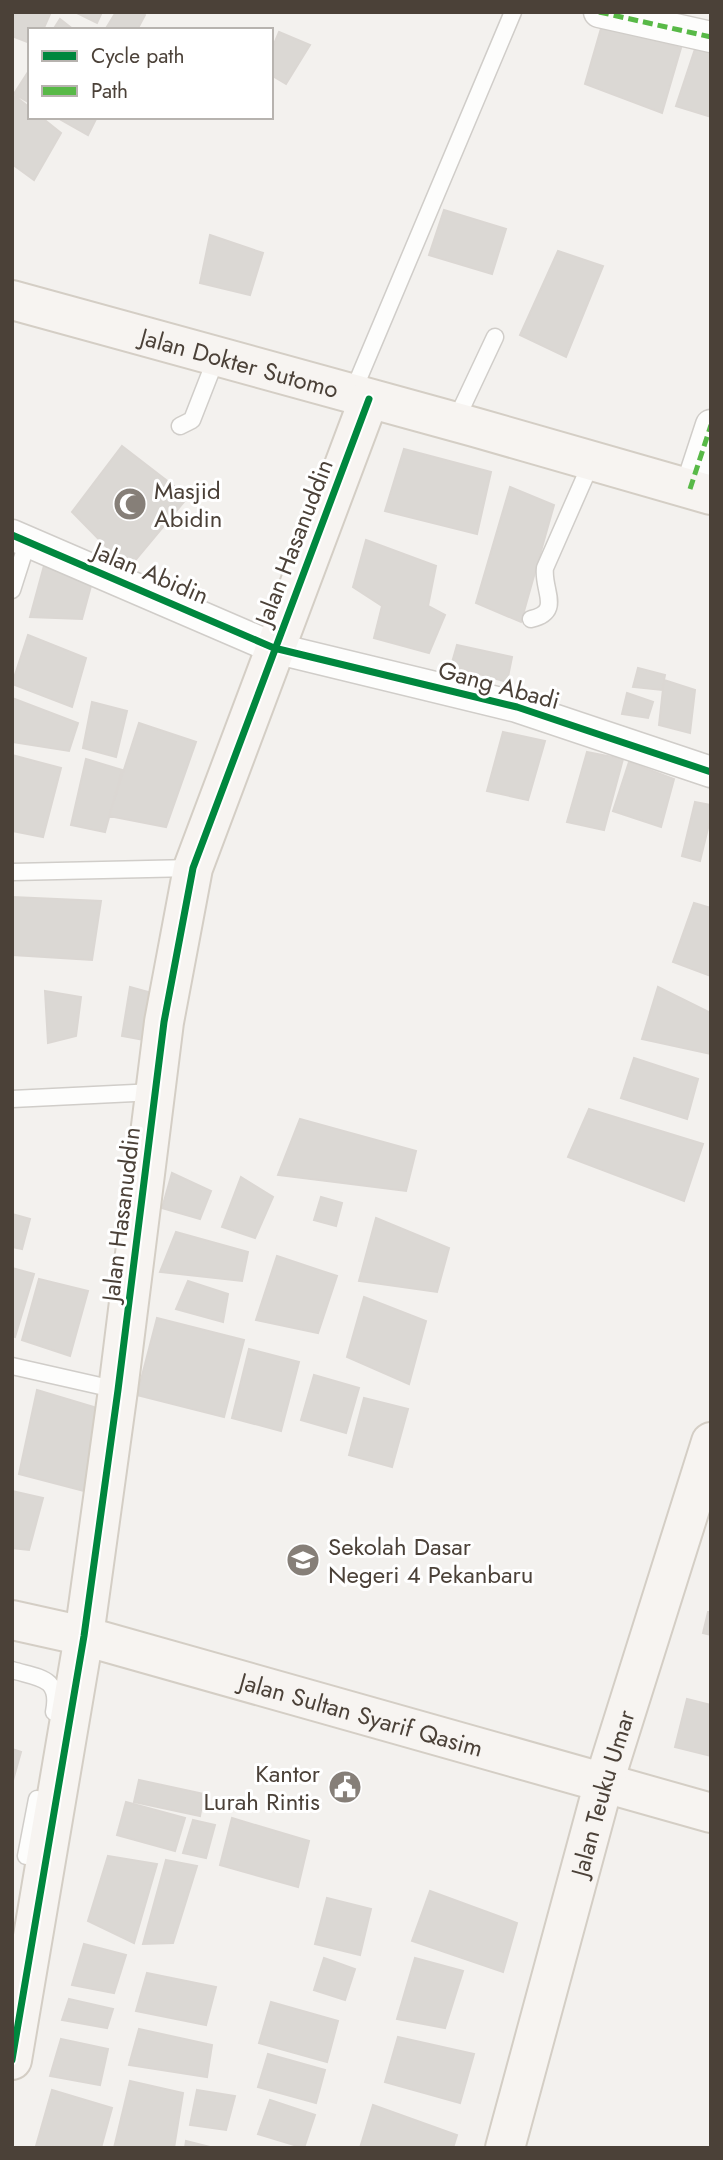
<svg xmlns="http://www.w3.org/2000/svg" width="723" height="2160" font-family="Jost,sans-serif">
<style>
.building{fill:#dbd8d4;stroke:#dbd7d3;stroke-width:2}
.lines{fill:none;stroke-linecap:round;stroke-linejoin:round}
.lane-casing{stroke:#d0cdc9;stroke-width:19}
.street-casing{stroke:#d0cdc9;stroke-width:33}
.secondary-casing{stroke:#d4cec5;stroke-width:42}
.lane{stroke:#fdfdfc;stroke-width:16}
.street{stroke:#fdfdfc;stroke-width:30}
.secondary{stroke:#f7f4f1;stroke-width:38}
.quiet{stroke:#58b947;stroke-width:5;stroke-dasharray:10 5;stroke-linecap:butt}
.cycleway-casing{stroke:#fff;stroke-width:11}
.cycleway{stroke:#00873e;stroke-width:7}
.labels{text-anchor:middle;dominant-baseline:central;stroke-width:6;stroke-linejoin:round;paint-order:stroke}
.street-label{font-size:24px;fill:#4b4138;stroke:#fff}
.poi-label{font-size:24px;fill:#4b4138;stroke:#fff;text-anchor:start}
</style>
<rect width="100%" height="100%" fill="#f3f1ee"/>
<path class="building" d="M12 12H51L43 30H30V43L12 36Z
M75 12H102L97 23Z
M116 12H142L145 15 137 30H105Z
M60 19 74 30H53Z
M602 25 681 48 662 113 585 84Z
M279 32 310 45 286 84 271 75V51Z
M695 49 711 53V117L676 106Z
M30 69V103L14 94Z
M15 96 30 108V117H41L61 133 34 180 12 164V101Z
M56 117H97L88 135Z
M444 210 506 229 492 274 429 255Z
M210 235 263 253 250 295 200 283Z
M558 251 603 266 566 357 520 335Z
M122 446 188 497 128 569 72 512Z
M404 449 491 472 477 534 385 511Z
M510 487 554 505 521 622 476 603Z
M366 540 436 566 428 606 445 615 429 653 374 638 382 606 353 587Z
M45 562 94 575 82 619 30 617Z
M28 635 86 658 72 707 12 684Z
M457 645 512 657 507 682 451 666Z
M638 668 665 675 662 690 633 687Z
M664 680 695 690 690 733 659 725Z
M627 693 653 702 648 718 622 714Z
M12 698 78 723 69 751 12 742Z
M92 702 127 711 116 757 83 748Z
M139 723 196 742 166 827 109 816Z
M503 732 545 741 528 800 487 791Z
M587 752 623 759 604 830 567 822Z
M12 755 61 768 43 837 12 831Z
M86 759 122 770 105 832 71 825Z
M629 762 674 779 661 827 613 811Z
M695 802 711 805V816L700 861 682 856Z
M12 897 101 901 92 960 13 955Z
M694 903 711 908V976L673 962Z
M130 987 159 995 150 1041 122 1036Z
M658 987 711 1013V1054L642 1039Z
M45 991 81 997 76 1036 48 1043Z
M634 1058 698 1079 687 1119 621 1098Z
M589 1109 703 1144 684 1201 568 1157Z
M300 1119 416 1151 406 1191 278 1175Z
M172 1173 211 1191 200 1219 162 1208Z
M241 1177 273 1197 255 1238 222 1227Z
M321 1197 342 1203 336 1226 314 1220Z
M12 1214 30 1219 22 1249 12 1247Z
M376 1218 449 1248 437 1292 359 1281Z
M176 1232 248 1252 242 1281 160 1272Z
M277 1256 337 1276 318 1333 256 1320Z
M12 1268 34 1274 15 1337 12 1336Z
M39 1279 88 1291 70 1356 22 1340Z
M188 1281 228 1294 223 1322 176 1309Z
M364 1297 426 1321 409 1384 347 1357Z
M157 1318 244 1340 224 1417 137 1395Z
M249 1349 299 1362 281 1431 232 1418Z
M314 1375 359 1388 346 1433 301 1420Z
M37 1390 97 1408 84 1491 19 1474Z
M364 1398 408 1409 392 1467 349 1455Z
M12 1491 43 1498 29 1550 12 1548Z
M708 1612H711V1635L703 1633Z
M687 1699 711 1705V1756L675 1747Z
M12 1749 21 1752 12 1784Z
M139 1780 204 1794 200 1816 134 1802Z
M126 1802 185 1818 175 1851 117 1835Z
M232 1818 309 1841 298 1887 220 1865Z
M193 1820 215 1825 206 1858 183 1853Z
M108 1856 157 1864 134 1943 88 1921Z
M166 1860 197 1866 173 1943 143 1944Z
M430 1891 517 1923 503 1972 412 1941Z
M327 1898 371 1909 360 1955 315 1944Z
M84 1944 126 1955 114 1993 72 1985Z
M324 1958 355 1969 345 2000 314 1990Z
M415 1958 463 1971 445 2028 397 2019Z
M147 1973 216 1987 206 2025 136 2011Z
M69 1999 113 2009 107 2028 62 2020Z
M271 2002 338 2021 327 2062 259 2043Z
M139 2029 212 2045 207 2077 129 2065Z
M398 2037 474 2054 460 2103 385 2082Z
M61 2039 108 2049 100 2085 50 2076Z
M268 2054 325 2070 316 2103 258 2087Z
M130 2081 183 2093 174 2148H114Z
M52 2090 112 2108 101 2148 36 2146Z
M197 2090 235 2096 226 2130 190 2125Z
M270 2100 315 2115 304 2148 258 2134Z
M373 2105 457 2135 453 2148H360Z
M186 2141 214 2148H185Z"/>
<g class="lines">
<defs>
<path id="lane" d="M352 394 513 12
M455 422 495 337
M180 426 192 420 217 356
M12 590 27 543
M531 619C563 612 542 590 545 568L592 461
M12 872 193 868
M12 1099 155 1092
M12 1366 118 1390
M12 1670C39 1678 61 1677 54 1712
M26 1856 37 1799"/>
<path id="street" d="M599 12 711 37
M690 489 711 425
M12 535 274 648 517 707 711 772"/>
<g id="secondary">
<path id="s1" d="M12 300 474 427 711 495"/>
<path id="s2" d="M12 1620 84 1636 711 1813"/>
<path d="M12 2060 84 1636 118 1390 164 1022 193 868 369 399"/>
<path id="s3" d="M505 2148 604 1782 711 1442"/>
</g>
</defs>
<use href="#lane" class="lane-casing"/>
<use href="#street" class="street-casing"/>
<use href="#secondary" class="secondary-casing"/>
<use href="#lane" class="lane"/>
<use href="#street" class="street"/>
<use href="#secondary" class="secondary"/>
<path class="quiet" d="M599 12 711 37
M690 489 711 425"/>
<defs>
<path id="cycleway" d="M12 535 274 648 517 707 711 772
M12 2060 84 1636 118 1390 164 1022 193 868 369 399"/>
</defs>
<use href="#cycleway" class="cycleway-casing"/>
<use href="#cycleway" class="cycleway"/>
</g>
<defs>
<symbol id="mosque-disc" viewBox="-11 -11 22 22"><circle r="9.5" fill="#867f78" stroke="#fff"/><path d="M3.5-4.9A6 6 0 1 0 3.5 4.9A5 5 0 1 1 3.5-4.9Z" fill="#fff"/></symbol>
<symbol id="school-disc" viewBox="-11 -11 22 22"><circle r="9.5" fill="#867f78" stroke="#fff"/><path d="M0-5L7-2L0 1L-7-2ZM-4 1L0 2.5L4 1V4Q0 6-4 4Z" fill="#fff"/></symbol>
<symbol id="civic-disc" viewBox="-11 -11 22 22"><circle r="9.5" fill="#867f78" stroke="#fff"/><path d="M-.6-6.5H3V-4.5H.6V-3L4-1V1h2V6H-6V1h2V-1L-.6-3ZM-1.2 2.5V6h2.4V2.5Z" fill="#fff"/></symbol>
</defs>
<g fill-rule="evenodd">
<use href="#mosque-disc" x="111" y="485" width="38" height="38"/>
<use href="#school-disc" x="284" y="1541" width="38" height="38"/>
<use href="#civic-disc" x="326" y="1768" width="38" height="38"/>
</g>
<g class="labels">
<g class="street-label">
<text stroke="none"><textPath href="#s1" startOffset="236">Jalan Dokter Sutomo</textPath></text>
<text transform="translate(294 542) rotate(-69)">Jalan Hasanuddin</text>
<text transform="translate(151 573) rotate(23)">Jalan Abidin</text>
<text transform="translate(499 685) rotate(15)">Gang Abadi</text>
<text transform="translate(121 1214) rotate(-83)">Jalan Hasanuddin</text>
<text stroke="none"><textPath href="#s2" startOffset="362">Jalan Sultan Syarif Qasim</textPath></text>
<text stroke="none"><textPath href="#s3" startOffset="368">Jalan Teuku Umar</textPath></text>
</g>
<g class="poi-label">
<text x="154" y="490">Masjid<tspan x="154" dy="28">Abidin</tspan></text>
<text x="328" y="1546">Sekolah Dasar<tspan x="328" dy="28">Negeri 4 Pekanbaru</tspan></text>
<text x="320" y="1773" text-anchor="end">Kantor<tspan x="320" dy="28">Lurah Rintis</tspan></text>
</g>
</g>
<rect width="723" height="2160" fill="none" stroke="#4b4138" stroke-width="28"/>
<rect x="28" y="28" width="245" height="91" fill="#ffffff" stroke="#b7b3af" stroke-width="2"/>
<rect x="42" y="51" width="35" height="10" fill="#00873e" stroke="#b7b3af" stroke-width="2"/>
<text x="91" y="63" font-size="21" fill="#4b4138">Cycle path</text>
<rect x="42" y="86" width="35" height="10" fill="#58b947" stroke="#b7b3af" stroke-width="2"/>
<text x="91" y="98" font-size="21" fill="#4b4138">Path</text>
</svg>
